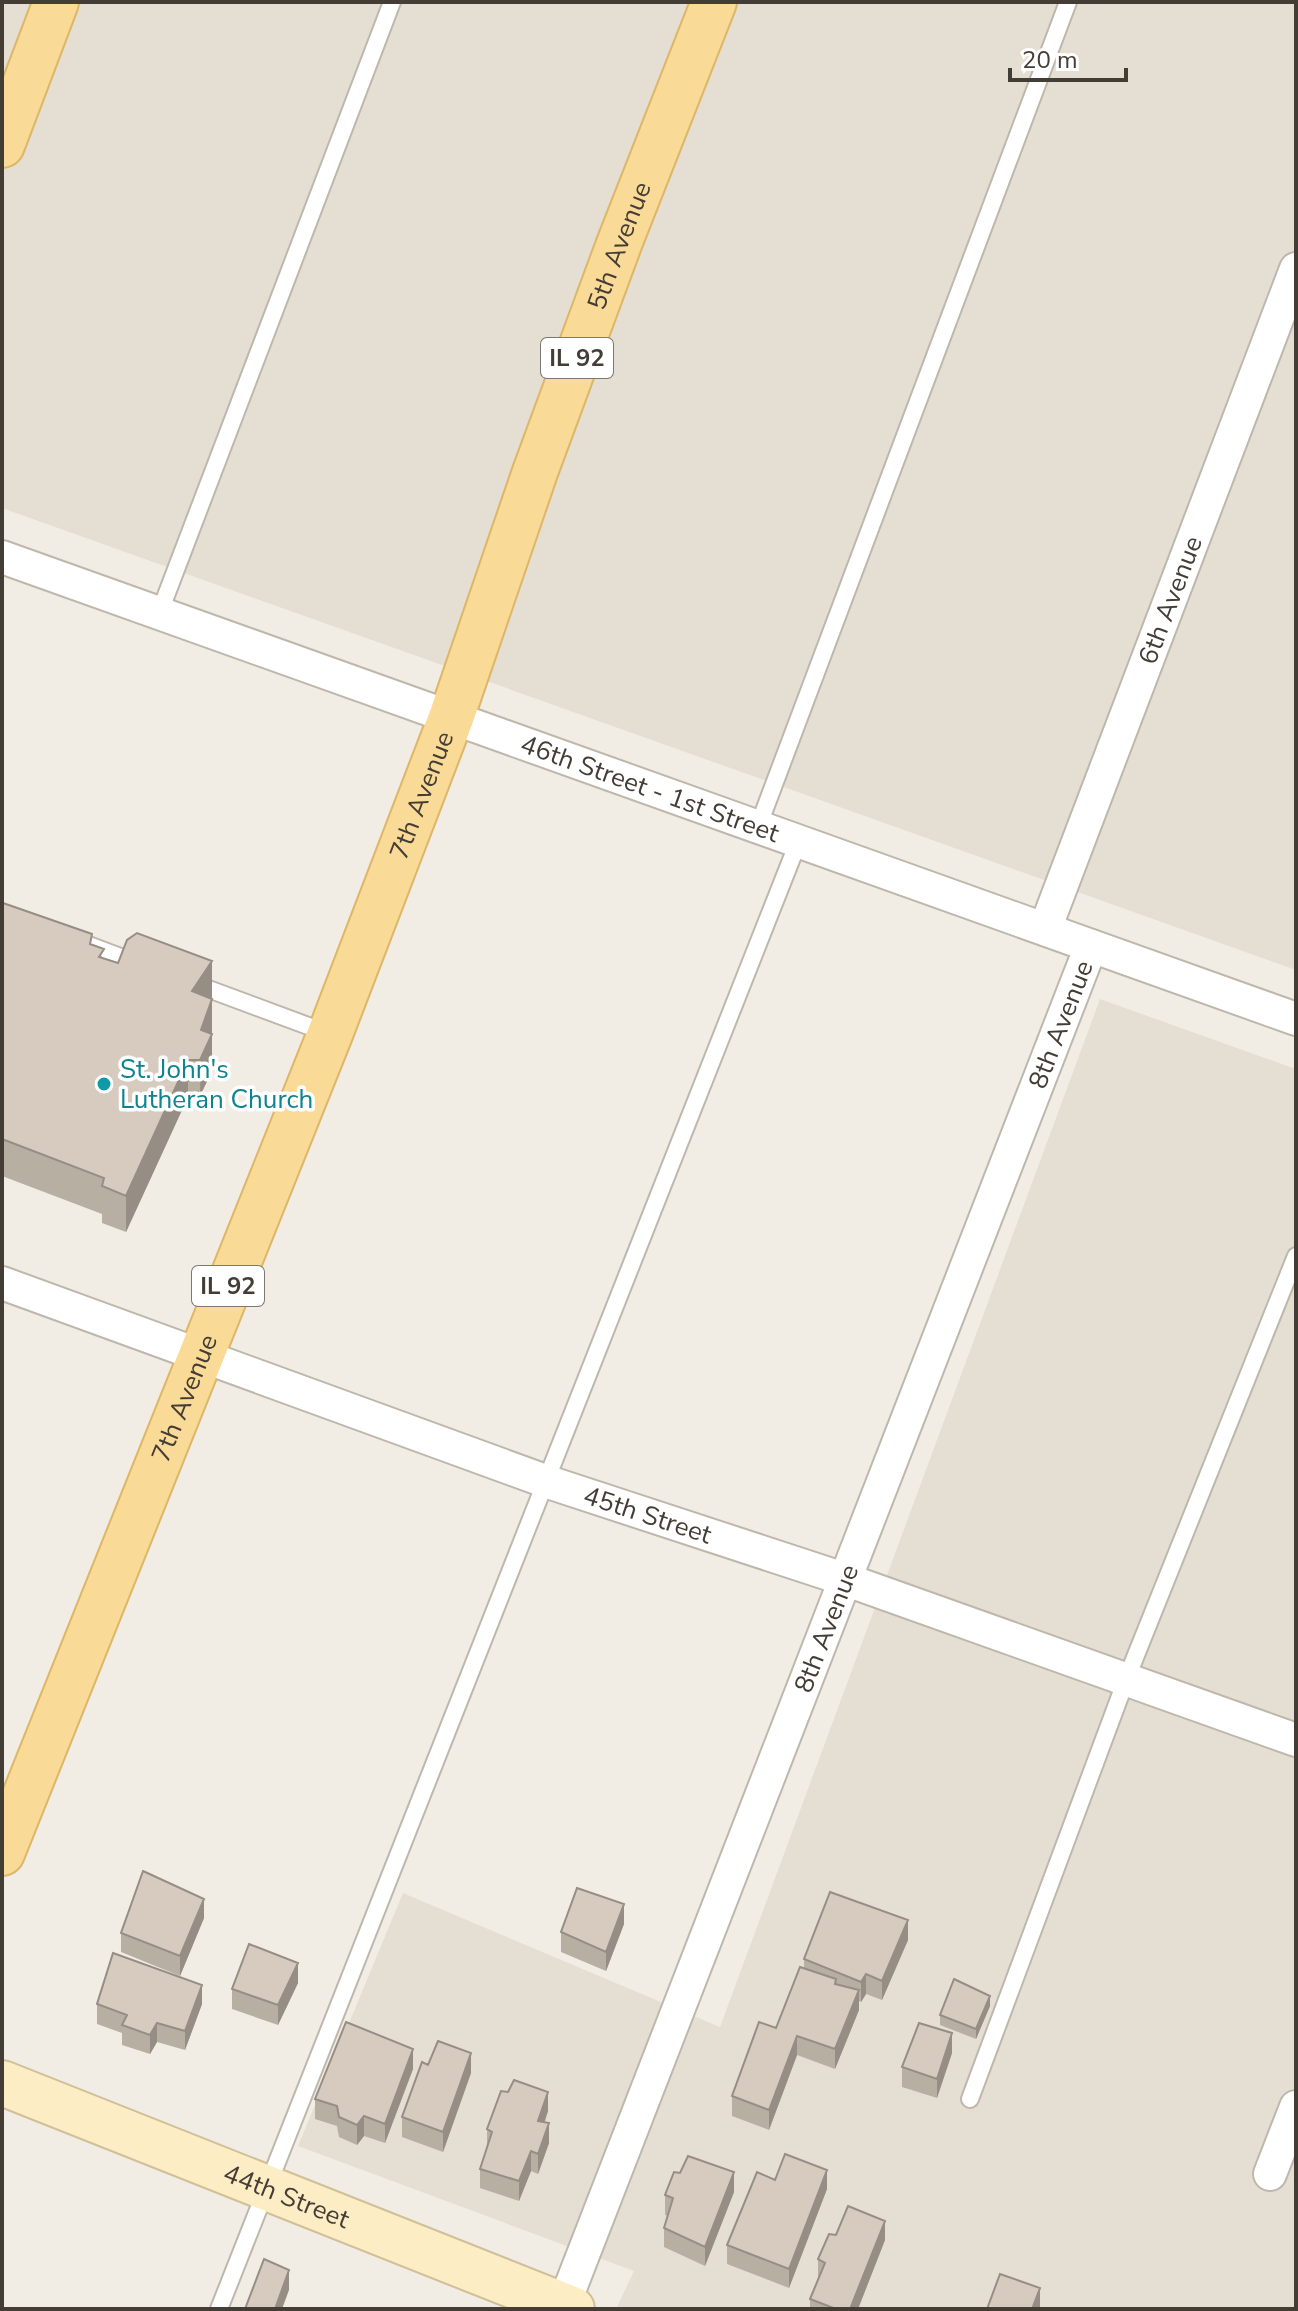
<svg xmlns="http://www.w3.org/2000/svg" width="1298" height="2311" font-family="'Nunito Sans',sans-serif">
<style>
.residential{fill:#e5dfd3}
.lines{fill:none;stroke-linecap:round;stroke-linejoin:round}
.lane-casing{stroke:#bfb7ab;stroke-width:20}
.street-casing{stroke:#bfb7ab;stroke-width:36}
.secondary-casing{stroke:#d0bf97;stroke-width:48}
.primary-casing{stroke:#ddb667;stroke-width:48}
.lane{stroke:#fff;stroke-width:16}
.street{stroke:#fff;stroke-width:32}
.secondary{stroke:#fcedc4;stroke-width:44}
.primary{stroke:#f9da96;stroke-width:44}
.wall{fill:#b8afa3}
.shaded-wall{fill:#968e85}
.building{fill:#d6cbbe;stroke:#968e85;stroke-width:2}
.culture-dot{fill:#0f9aa8;stroke:#fff;stroke-width:3}
.labels{text-anchor:middle;dominant-baseline:central;stroke-width:7;stroke-linejoin:round;paint-order:stroke}
.shield{fill:#fff;stroke:#7b7772;stroke-width:2}
.shield-label{font-size:24px;font-weight:bold;fill:#433d35}
.street-label{font-size:26px;fill:#433d35;stroke:#fff}
.culture-label{font-size:26px;fill:#0d838f;stroke:#fff;text-anchor:start}
</style>
<rect width="100%" height="100%" fill="#f1ede5"/>
<path class="residential" d="M2 2H1296V970L2 508Z
M1100 999 1296 1069V2309H616L634 2271 298 2146 403 1893 720 2027Z"/>
<g class="lines">
<defs>
<path id="lane" d="M159 614 392 2
M758 827 1068 2
M86 944 139 964
M195 984 327 1033
M970 2099 1126 1680 1296 1256
M219 2309 799 840"/>
<g id="street">
<path id="s1" d="M2 557 1296 1019"/>
<path id="s2" d="M1045 929 1296 269"/>
<path id="s3" d="M2 1283 548 1482 844 1579 1296 1740"/>
<path d="M1270 2174 1296 2107"/>
<path id="s4" d="M562 2309 1091 946"/>
</g>
<g id="secondary">
<path id="s5" d="M2 2083 572 2309"/>
</g>
<g id="primary">
<path d="M2 145 56 2"/>
<path id="s6" d="M2 1853 330 1034 451 718 535 472 619 244 714 2"/>
</g>
</defs>
<use href="#lane" class="lane-casing"/>
<use href="#street" class="street-casing"/>
<use href="#secondary" class="secondary-casing"/>
<use href="#primary" class="primary-casing"/>
<use href="#lane" class="lane"/>
<use href="#street" class="street"/>
<use href="#secondary" class="secondary"/>
<use href="#primary" class="primary"/>
</g>
<path class="wall" d="M2 904 92 945 104 959 212 997V1071L200 1096 188 1097 126 1232 102 1223V1214L2 1176Z
M204 1918 180 1976 121 1952V1933Z
M624 1924 606 1971 561 1952V1932Z
M908 1940 882 2000 866 1994 861 2002 859 2001V2010L835 2069 797 2055 769 2130 732 2116V2096L776 2028 804 1968V1959Z
M298 1983 278 2025 232 2009V1989Z
M97 2004H202L185 2050 157 2042 150 2054 122 2045V2033L97 2024Z
M990 2006 976 2039 940 2025V2015Z
M952 2053 937 2098 902 2087V2067Z
M428 2065 471 2073 443 2152 402 2137V2117Z
M413 2069 385 2143 364 2136 357 2145 339 2137 337 2126 315 2119V2099Z
M548 2111 545 2122 549 2143 538 2174 531 2171 519 2201 480 2188V2169L487 2149V2129Z
M775 2180 827 2189 789 2288 727 2264V2245Z
M734 2192 705 2266 664 2247V2228L668 2216 665 2215V2195Z
M885 2240 858 2309H810V2299L818 2279V2259Z"/>
<path class="shaded-wall" d="M212 961V997L192 1028V991Z
M212 999V1071L200 1096 201 1030Z
M188 1060V1097L126 1232V1196Z
M204 1899V1918L180 1976V1956Z
M624 1904V1924L606 1971V1952Z
M908 1920V1940L882 2000V1981Z
M298 1963V1983L278 2025V2005Z
M866 1974V1994L861 2002V1982Z
M202 1985V2004L185 2050V2031Z
M859 1990V2010L835 2069V2049Z
M990 1996V2006L976 2039V2029Z
M157 2023V2042L150 2054V2035Z
M952 2033V2053L937 2098V2079Z
M797 2036V2055L769 2130V2110Z
M413 2049V2069L385 2143V2124Z
M471 2053V2073L443 2152V2132Z
M548 2092V2111L538 2140V2121Z
M364 2116V2136L357 2145V2125Z
M549 2123V2143L538 2174V2154Z
M531 2151V2171L519 2201V2181Z
M827 2170V2189L789 2288V2269Z
M734 2172V2192L705 2266V2247Z
M885 2221V2240L858 2309H850Z
M289 2270V2290L282 2309H275Z
M1040 2288V2309H1032Z"/>
<path class="building" d="M3 903 92 934 90 944 104 949 99 957 118 963 127 940 137 933 212 961 192 991 212 999 201 1030 212 1034 200 1060H188L126 1196 102 1186 104 1178 2 1139Z
M143 1871 204 1899 180 1956 121 1933Z
M577 1888 624 1904 606 1952 561 1932Z
M830 1892 908 1920 882 1981 866 1974 861 1982 804 1959Z
M249 1944 298 1963 278 2005 232 1989Z
M113 1953 202 1985 185 2031 157 2023 150 2035 122 2025 127 2015 97 2004Z
M800 1967 836 1979 835 1984 859 1990 835 2049 797 2036 769 2110 732 2096 759 2022 776 2028Z
M954 1979 990 1996 976 2029 940 2015Z
M346 2022 413 2049 385 2124 364 2116 357 2125 339 2117 337 2106 315 2099Z
M919 2023 952 2033 937 2079 902 2067Z
M438 2041 471 2053 443 2132 402 2117 422 2062 428 2065Z
M514 2080 548 2092 538 2121 549 2123 538 2154 531 2151 519 2181 480 2169 492 2132 487 2129 501 2091 508 2092Z
M785 2154 827 2170 789 2269 727 2245 757 2172 775 2180Z
M688 2156 734 2172 705 2247 664 2228 673 2198 665 2195 674 2172 680 2173Z
M848 2206 885 2221 850 2309H836L810 2299 825 2263 818 2259 829 2234 836 2235Z
M264 2259 289 2270 275 2309H245Z
M1000 2274 1040 2288 1032 2309H987Z"/>
<circle class="culture-dot" cx="104" cy="1084" r="8"/>
<g class="labels">
<g class="shield">
<rect x="541" y="338" width="72" height="40" rx="6"/>
<rect x="192" y="1266" width="72" height="40" rx="6"/>
</g>
<g class="shield-label">
<text x="577" y="358">IL 92</text>
<text x="228" y="1286">IL 92</text>
</g>
<g class="street-label">
<text stroke="none"><textPath href="#s6" startOffset="1722">5th Avenue</textPath></text>
<text stroke="none"><textPath href="#s2" startOffset="352">6th Avenue</textPath></text>
<text stroke="none"><textPath href="#s1" startOffset="688">46th Street - 1st Street</textPath></text>
<text stroke="none"><textPath href="#s6" startOffset="1138">7th Avenue</textPath></text>
<text stroke="none"><textPath href="#s4" startOffset="1378">8th Avenue</textPath></text>
<text stroke="none"><textPath href="#s6" startOffset="490">7th Avenue</textPath></text>
<text stroke="none"><textPath href="#s3" startOffset="686">45th Street</textPath></text>
<text stroke="none"><textPath href="#s4" startOffset="730">8th Avenue</textPath></text>
<text stroke="none"><textPath href="#s5" startOffset="306">44th Street</textPath></text>
</g>
<g class="culture-label">
<text x="120" y="1069">St. John's<tspan x="120" dy="30">Lutheran Church</tspan></text>
</g>
</g>
<rect width="1298" height="2311" fill="none" stroke="#433d35" stroke-width="8"/>
<path d="M1010 68v12h116v-12" fill="none" stroke="#433d35" stroke-width="4"/>
<text x="1022" y="68" font-size="24" fill="#433d35" stroke="#ffffff" stroke-width="6" paint-order="stroke">20 m</text>
</svg>
